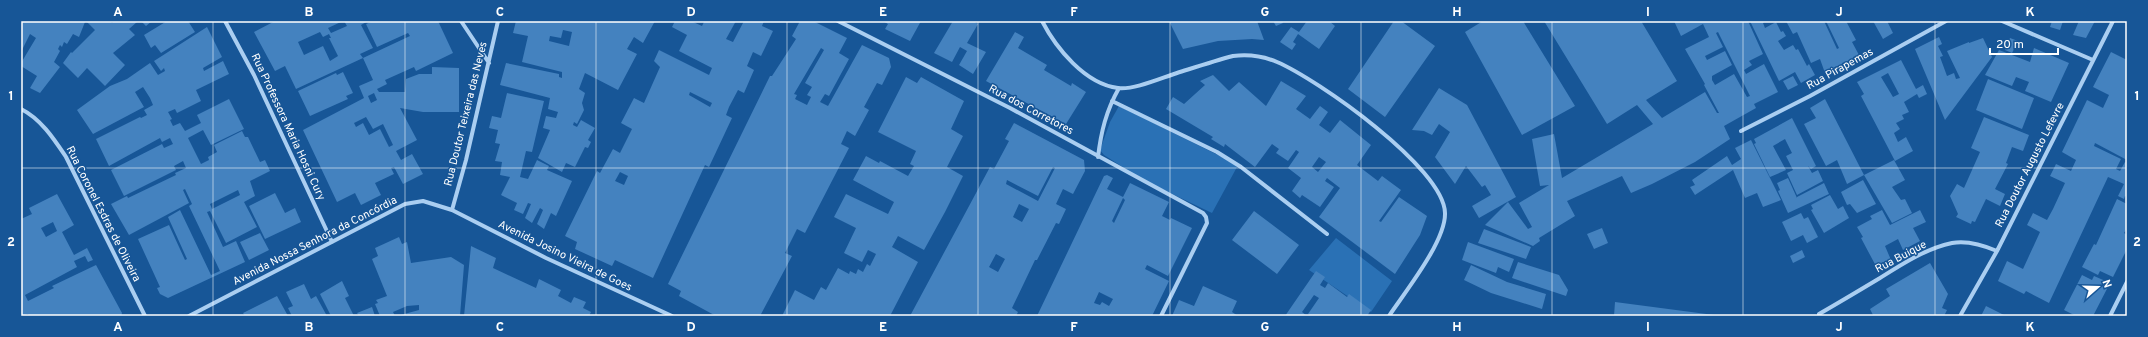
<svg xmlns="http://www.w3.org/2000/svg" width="2148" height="337" font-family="Overpass,sans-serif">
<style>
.green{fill:#2a71b5}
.building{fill:#4482bf;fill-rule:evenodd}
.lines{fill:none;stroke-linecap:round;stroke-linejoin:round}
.street{stroke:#aacef1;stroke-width:4}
.grid{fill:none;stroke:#fff;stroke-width:1;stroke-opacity:0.55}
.labels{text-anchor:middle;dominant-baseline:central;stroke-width:3;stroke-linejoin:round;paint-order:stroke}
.street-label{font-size:11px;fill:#fff;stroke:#175697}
.neatline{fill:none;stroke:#fff;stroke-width:1.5}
.grid-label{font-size:13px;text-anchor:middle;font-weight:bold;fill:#fff}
</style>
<rect width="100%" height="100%" fill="#175697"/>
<path class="green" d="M1119 106 1226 159 1237 167 1212 213 1143 180 1104 155 1100 150 1110 122Z
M1336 238 1392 281 1371 312 1309 270Z"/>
<path class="building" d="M21 21 85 22 79 37 73 34 67 44 64 42 62 47 60 45 58 49 60 51 54 62 60 67 40 93 30 88 37 76 21 66V63L36 38 30 34 21 52Z
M86 21H110L112 23 114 21 137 22 129 29 135 35 113 53 125 65 105 86 87 68 78 78 63 63 71 52 72 53 95 30Z
M141 21H152L146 26Z
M167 21H188L195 32 161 53 155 45 151 48 144 35Z
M275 21H343L328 28 331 33 347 26 344 21H368L361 25 373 48 360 54 363 58 296 89 285 66 275 71 254 32ZM320 32 323 37 329 34 331 38H329L338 56 330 61 323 46 304 55 298 42Z
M373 21H438L453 53 416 71 414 67 385 80 387 84 377 89 379 92H405L406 79 419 74H432V67L459 68V112H423L400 108 417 140 396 151 401 160 412 154 423 174 403 184 394 167 391 168 394 174 375 183 381 195 361 205 355 193 337 202 303 130 364 98 359 86 373 80 363 58 410 36 408 33 377 47 366 24ZM374 93 377 100 371 103 368 96ZM366 117 373 129 383 124 393 145 389 147 380 129 369 135 363 123 356 127 354 123Z
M516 21H655L643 43 634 37 627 49 637 54 618 90 585 73 579 89 585 93 582 103 584 110 577 124 574 122 573 125 577 127 581 120 595 128 588 140 591 142 588 148 585 147 575 167 566 163 562 172 538 158 550 130 543 128 546 116 556 118 558 112 548 109 550 98 500 85 506 63 559 74V77L562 78V72L522 62 528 36 513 33ZM563 30 572 32 569 46 549 41 550 36 561 38Z
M675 21H691L702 26 704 22 701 21H736L726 39 733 42 744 21H764L762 26 773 31 761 56 753 52 747 66 754 70 744 93 738 90 729 107 726 115 732 118 709 167 705 165 653 278 615 260 612 266 575 249 577 242 565 236 597 171 600 173 613 149 620 153 632 129 621 123 634 98 644 103 660 67 654 61 659 50 709 75 712 68 679 51 687 35 672 27ZM690 92 712 103 710 107 689 95ZM620 172 628 176 624 185 615 181Z
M800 21H813L847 38 839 53 849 59 829 96 825 94 820 102 828 106 862 45 889 58 891 67 882 85 877 83 864 107 869 110 855 136 847 131 841 144 849 148 805 233 797 229 785 253 792 256 760 316H716L679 296 681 291 668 284 770 76H772L796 39 792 36ZM821 48 824 50 805 83 812 87 807 95 811 97 807 105 795 99 797 95 794 94Z
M883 21H921L910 41 885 29 888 24Z
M953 21H973L978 24 967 43 986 52 973 74 959 65 967 51 960 47 952 62 934 53Z
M1169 21H1257L1264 40 1252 39 1218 41 1183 49Z
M1273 21H1282L1283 23 1276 26Z
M1307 21H1329L1335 26 1319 49 1298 34 1293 42 1296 44 1292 50 1280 42 1291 27 1299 32Z
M1394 21H1401L1435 46 1385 117 1348 89Z
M1483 21H1523L1575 106 1522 135 1465 32Z
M1544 21H1641L1677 81 1646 100 1662 118 1705 92 1717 113H1719L1704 85 1705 84 1685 49 1709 37 1703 24 1681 36 1674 21H1748L1763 54 1749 61 1752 65 1744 70 1746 74 1764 64 1778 92 1754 104 1756 108 1724 126 1730 139 1695 162 1652 184 1631 193 1622 176 1567 201 1575 216 1539 238 1540 241 1533 246 1485 225 1508 202 1528 229 1532 227 1519 203 1549 185 1540 186 1532 139 1554 134 1562 178 1653 124 1637 105 1607 124ZM1718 32 1750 96 1747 97 1734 74 1715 85 1712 80V76L1732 65 1725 51 1707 60 1705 56 1723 47 1716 33Z
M1750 21H1765L1763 23 1765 28 1776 22 1781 32 1783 31 1786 36 1778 41 1784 50 1793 45 1796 50 1798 49 1807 66 1809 64 1815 75 1801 83 1795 72 1779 81Z
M1786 21H1824L1837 49 1839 48 1826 21H1846L1856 40 1852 42 1859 55 1825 73 1820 59 1811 63 1797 32 1793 34Z
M1873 21H1887L1893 33 1883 39Z
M2052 21H2063L2060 30 2050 27Z
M2079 21H2095L2086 38 2073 35Z
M207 27 222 57 203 68 204 71 223 61 229 74 196 90 201 101 177 113 175 109 168 112 172 119 170 120 173 126 180 123 185 131 201 123 197 115 229 99 244 129 211 145 203 130 188 138 201 164 209 160 208 157 217 152 214 145 242 131 245 137H248L260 162 265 160 270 171 250 181 255 196 244 202 257 227 226 243 210 211 207 212 223 247 236 241 245 262 168 298 160 294 157 288 160 287 138 239 169 225 185 260 187 259 168 217 180 210 211 275 220 271 189 206 192 204 185 189 183 190 189 203 129 235 111 204 127 196 128 198 176 175 175 173 186 168 183 161 174 166 176 170 124 196 111 170 162 144 164 148 173 144 170 138 162 142 160 138 109 166 96 139 140 117 141 118 147 115 144 110 153 105 150 98 143 87 135 92 144 107 93 134 77 110 110 86 127 79 150 63 158 75 165 71 164 68 161 71 154 61ZM238 190 240 195 212 209 210 204Z
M1015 32 1024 37 1018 48 1047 65 1044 70 1071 86 1072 83 1086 92 1066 124 986 81Z
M1939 37 1942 44 1938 46 1943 56 1940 57 1947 76 1954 73 1956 79 1960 78 1947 51 1969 42V43L1983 38 1992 57 1945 120 1915 49Z
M2010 38 2018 41 2012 53 2005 50Z
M2034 48 2069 63 2051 102 2025 91 2029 82 2016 77 2012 86 1985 75 1999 50 2030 62Z
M2111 52 2127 60V160L2095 143 2094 146 2121 159 2116 169 2120 171 2125 162 2127 163V197L2125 196 2124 199 2118 196 2124 184 2108 177 2049 303 2026 291 2024 294 1998 281 2007 261 2023 269 2040 232 2027 225 2033 213 2047 220 2053 209 2065 183 2050 176 2056 164 2071 171 2076 160 2062 152 2087 100 2103 108 2109 95 2093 87Z
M1901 60 1916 89 1923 85 1927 94 1919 98 1917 94 1904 102 1909 112 1902 115 1904 119 1896 123 1900 129 1894 133 1898 142 1906 137 1913 151 1895 161 1861 96 1864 94 1857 82ZM1888 73 1899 94 1893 97 1881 77Z
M343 72 353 93 346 96 348 99 310 116 298 91 336 73 337 75Z
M1213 75 1229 91 1239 82 1266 106 1281 81 1306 96 1296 109 1310 119 1320 106 1328 112 1319 125 1330 133 1340 120 1371 145 1357 165 1378 181 1382 176 1401 190 1379 221 1381 222 1399 197 1427 216 1420 235 1395 274 1319 217 1340 188 1327 178 1325 181 1334 187 1320 207 1302 195 1300 198 1292 191 1301 178 1288 168 1299 152 1296 150 1288 161 1276 153 1279 149 1272 144 1255 167 1225 144 1224 147 1211 139 1213 137 1166 109 1173 97 1184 104 1205 85 1200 81ZM1319 157 1326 162 1318 172 1312 167Z
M1793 76 1798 85 1788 90 1783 81Z
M906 77 917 83 921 77 964 101 951 129 963 136 947 167 963 176 945 212 924 250 898 236 892 247 918 262 890 316H782L795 290 814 300 821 287 826 290 838 268 849 274 850 271 856 274 858 269 863 272 867 264 870 266 876 254 868 250 862 262 844 253 856 228 834 217 846 194 888 214 894 202 853 180 866 156 879 163 880 161 908 176 914 166 910 164 916 151 878 132Z
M1988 79 2034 98 2022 129 1976 110Z
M1439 88 1467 105 1516 197 1479 218 1472 206 1491 195 1485 185 1482 187 1466 166 1455 184 1435 157 1450 132 1439 124 1432 135 1424 131 1412 130Z
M507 93 544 101 532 152 526 151 520 177 528 179 537 160 549 166 547 170 572 181 556 216 551 213 544 229 537 224 543 210 540 208 532 223 525 218 531 204 528 203 523 214 514 210 517 203 501 195 510 177 500 175 502 162 495 161 500 144 495 143 498 130 489 128 492 116 501 118Z
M1825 99 1864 175 1847 184 1837 160 1826 166 1804 124 1816 118 1810 108Z
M1984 117 2029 135 2023 151 2012 147 2006 163 2008 164 1995 189 2005 194 2000 206 1986 199 1975 222 1972 221 1971 224 1956 217 1958 214 1950 196 1957 184 1964 188 1980 152 1971 148Z
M1792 118 1816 166 1811 169 1808 166 1812 173 1818 170 1823 181 1797 195 1787 173 1793 170 1786 156 1792 153 1785 139 1773 146 1786 170 1770 177 1754 144 1756 143 1754 139Z
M1014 123 1084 160 1085 171 1073 194 1063 189 1056 204 1066 209 1059 224 1056 223 1037 260H1035L1012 308 1018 312 1016 316H910L990 167 994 169 1009 141 1005 139ZM1053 167 1055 168 1038 201 1006 184 1007 180 1038 196ZM1019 204 1029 209 1022 222 1013 217ZM996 254 1005 259 998 272 989 267Z
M1751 140 1781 200 1763 207 1757 193 1745 198 1733 170 1695 195 1690 187 1695 185 1692 180 1727 156 1732 165 1741 159 1735 148Z
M1894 160 1905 180 1892 187 1901 200 1905 199 1912 213 1892 223 1864 175Z
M1107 175 1113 178 1107 189 1123 197 1130 183 1169 202 1162 216 1170 220 1171 218 1192 228 1168 276 1147 265 1145 269 1169 281 1152 316H1037L1104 176ZM1123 198 1125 200 1114 223 1112 221ZM1099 292 1113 299 1109 306 1102 302 1100 305 1094 303Z
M1788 178 1797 198V197L1824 183 1829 194 1788 213 1778 191 1780 190 1777 183Z
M1863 180 1876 204 1857 213 1850 204 1847 205 1841 192Z
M275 193 285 213 295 208 301 222 265 239 249 206Z
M57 194 74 225 62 232 74 255 87 248 93 260 88 262 85 256 74 261 77 267 25 295 28 301 54 288 52 286 96 265 122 313 121 316H29L28 314 21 316V219L32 214 29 208ZM53 222 57 231 46 237 41 228Z
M1830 195 1838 209 1843 206 1849 218 1824 233 1811 210 1813 209 1811 205Z
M2117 199 2127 204V228L2124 233 2127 235V249L2113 277 2100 271 2098 275 2082 267 2094 244 2096 245Z
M1882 210 1890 225 1920 210 1926 222 1913 228 1920 241 1903 250 1898 239 1885 246 1891 260 1877 268 1861 238 1863 237 1857 227 1872 219 1870 216Z
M1254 211 1299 245 1277 274 1232 240Z
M1801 213 1804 219 1808 217 1818 237 1807 243 1803 235 1791 241 1782 222Z
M1602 228 1608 243 1594 249 1587 234Z
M1484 229 1531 247 1526 259 1478 243Z
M260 233 269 250 249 260 240 242Z
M399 237 402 244 407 242 411 263 451 257 464 265 460 316H397L419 310V305L407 306 393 312 395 316H380L375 304 378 303 376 300 387 296 372 259 378 256 375 248Z
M1468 242 1514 259 1509 272 1498 267 1496 273 1462 260Z
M471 246 496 258 493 268 536 288 539 279 561 290 558 296 571 303 574 297 586 302 583 308 591 312 589 316H464Z
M1802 250 1805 257 1793 263 1790 256Z
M1518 262 1559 275 1568 290 1566 296 1512 278Z
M1930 263 1948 294 1942 308 1947 310 1944 316H1871L1873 315 1870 309 1890 296 1886 289Z
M1471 265 1507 282 1546 294 1542 309 1491 293 1464 280Z
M1316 271 1325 277 1320 285 1325 288 1328 283 1347 297 1349 294 1371 310 1367 316H1312L1308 314 1319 298 1314 295 1302 312 1307 316H1285Z
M2082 275 2092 280 2094 276 2110 283 2093 316H2076L2064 310Z
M342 281 349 296 345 298 354 316H331L320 294Z
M304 284 311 299 316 296 327 316H292L288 308 293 306 286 292Z
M1203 286 1237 301 1232 312 1238 316H1172L1179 300 1194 306Z
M277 296 288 316H245L243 313Z
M1615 302 1714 315V316H1614Z
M1986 306 2006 316H1981Z
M372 307 375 316H359L357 313Z"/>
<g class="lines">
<path class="street" d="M225 21 254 75 332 242
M461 21 489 63
M838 21 1010 108 1203 213 1206 217 1207 223 1161 316
M1042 21C1056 48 1085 84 1118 88 1134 90 1161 78 1177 73 1196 67 1214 61 1233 56 1249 54 1263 56 1277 62 1317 79 1444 168 1445 213 1446 241 1405 292 1389 316
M2002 21 2093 60
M1112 101 1217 152 1241 167 1327 234
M21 109C41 119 54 139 66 157L145 316
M1741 131 1810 96 1946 21
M1098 157C1101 132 1106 111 1119 88
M452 210 466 160 498 21
M1819 314C1840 302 1860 290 1880 278 1902 264 1927 248 1952 243 1968 240 1983 245 1997 251
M189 316 405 204 423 201 452 210 546 258 672 316
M1960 316 1997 251 2113 21
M2110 316 2127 282"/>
</g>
<path class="grid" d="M213 21V316M405 21V316M596 21V316M787 21V316M978 21V316M1170 21V316M1361 21V316M1552 21V316M1743 21V316M1935 21V316M21 168H2127"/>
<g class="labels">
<g class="street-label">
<text transform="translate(1840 69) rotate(-29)">Rua Pirapemas</text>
<text transform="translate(1031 110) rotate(28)">Rua dos Corretores</text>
<text transform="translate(466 114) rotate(-76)">Rua Doutor Teixeira das Neves</text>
<text transform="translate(288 127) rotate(65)">Rua Professora Maria Hosni Cury</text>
<text transform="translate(2030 165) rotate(-63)">Rua Doutor Augusto Lefevre</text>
<text transform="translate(103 214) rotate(63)">Rua Coronel Esdras de Oliveira</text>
<text transform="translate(315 241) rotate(-27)">Avenida Nossa Senhora da Concórdia</text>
<text transform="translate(565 256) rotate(26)">Avenida Josino Vieira de Goes</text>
<text transform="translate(1901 257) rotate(-28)">Rua Buique</text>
</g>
</g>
<rect width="2148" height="337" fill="none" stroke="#175697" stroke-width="44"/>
<g transform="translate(2098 287) rotate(70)" stroke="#175697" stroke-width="3" paint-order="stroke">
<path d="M0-3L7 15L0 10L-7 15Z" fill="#ffffff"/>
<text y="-6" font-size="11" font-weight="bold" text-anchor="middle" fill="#ffffff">N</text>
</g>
<path d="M1990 48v6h68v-6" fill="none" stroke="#ffffff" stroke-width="2"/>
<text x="1996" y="48" font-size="12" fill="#ffffff" stroke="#175697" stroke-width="3" paint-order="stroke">20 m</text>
<rect x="22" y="22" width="2104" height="293" class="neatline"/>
<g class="grid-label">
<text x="118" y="16">A</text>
<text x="309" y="16">B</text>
<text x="500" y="16">C</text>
<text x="691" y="16">D</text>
<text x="883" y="16">E</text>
<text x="1074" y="16">F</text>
<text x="1265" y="16">G</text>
<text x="1457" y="16">H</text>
<text x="1648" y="16">I</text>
<text x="1839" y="16">J</text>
<text x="2030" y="16">K</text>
<text x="11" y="100">1</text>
<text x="2137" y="100">1</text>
<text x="11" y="246">2</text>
<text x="2137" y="246">2</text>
<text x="118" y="331">A</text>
<text x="309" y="331">B</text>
<text x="500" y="331">C</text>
<text x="691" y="331">D</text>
<text x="883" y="331">E</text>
<text x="1074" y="331">F</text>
<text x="1265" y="331">G</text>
<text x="1457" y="331">H</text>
<text x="1648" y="331">I</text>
<text x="1839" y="331">J</text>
<text x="2030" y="331">K</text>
</g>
</svg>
